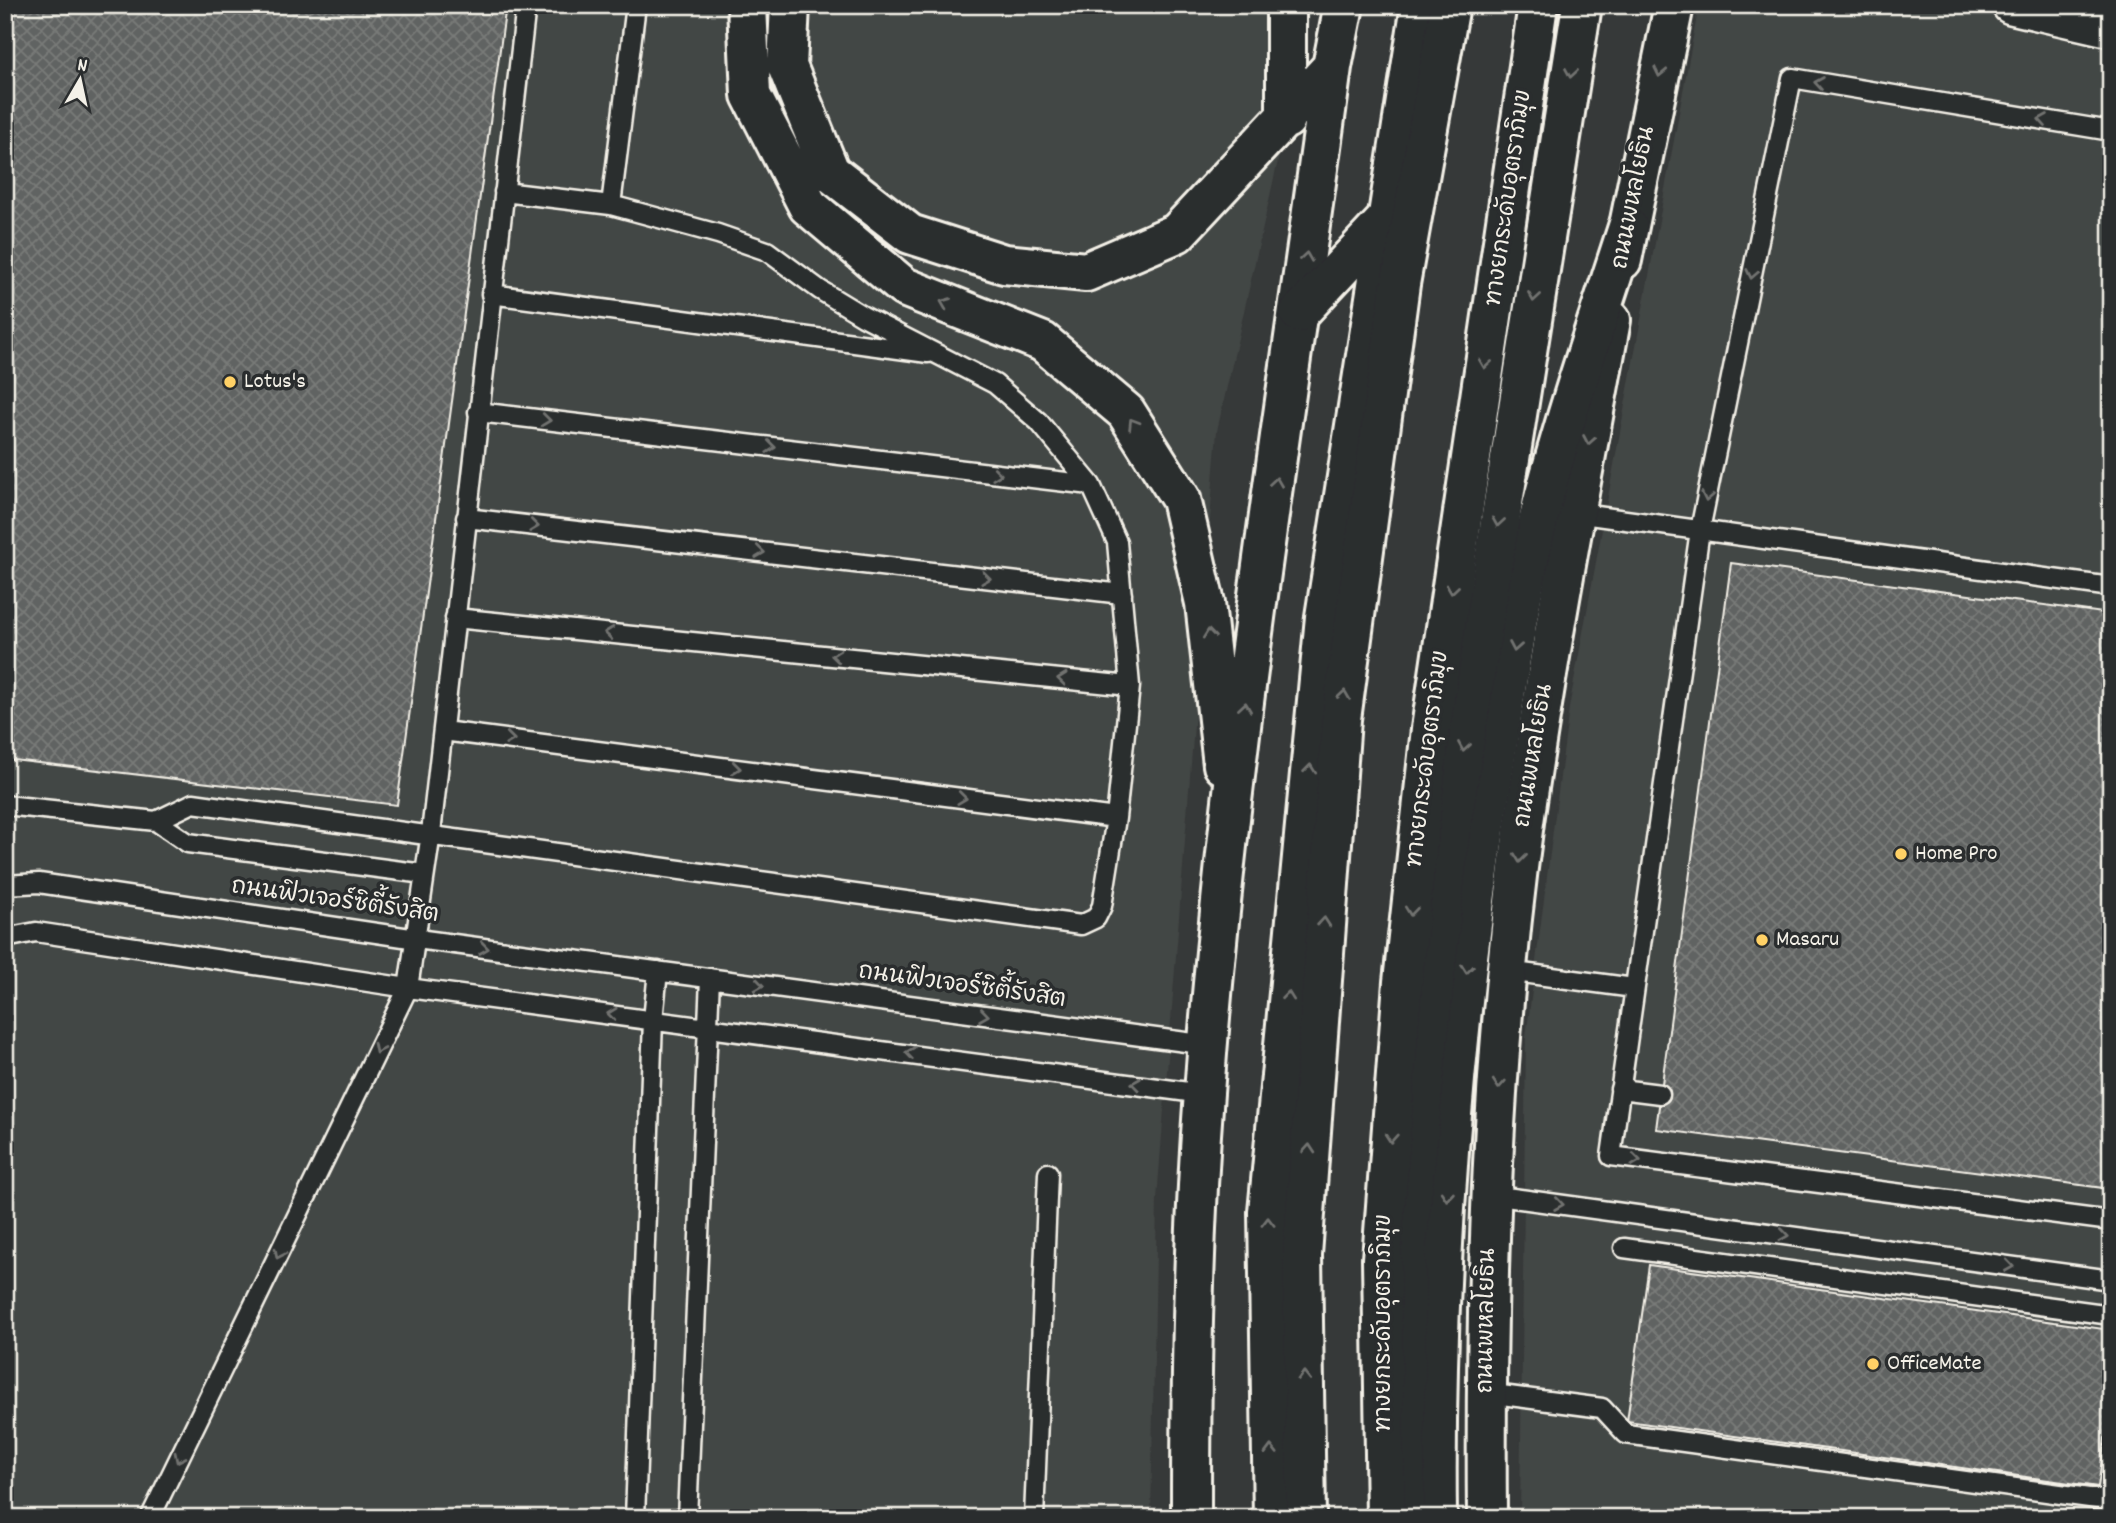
<svg xmlns="http://www.w3.org/2000/svg" width="2116" height="1523" font-family="Dekko,'Playpen Sans Thai',sans-serif">
<style>
.built{fill:#434645}
.building{fill:url(#building-cross-hatch);stroke:#f4f1e8;stroke-width:2}
.lines{fill:none;stroke-linecap:round;stroke-linejoin:round}
.service-casing{stroke:#f4f1e8;stroke-width:23}
.minor-casing{stroke:#f4f1e8;stroke-width:42}
.secondary-casing{stroke:#f4f1e8;stroke-width:44}
.primary-casing{stroke:#f4f1e8;stroke-width:44}
.trunk-casing{stroke:#f4f1e8;stroke-width:44}
.motorway-casing{stroke:#f4f1e8;stroke-width:44}
.service{stroke:#2a2d2e;stroke-width:18}
.minor{stroke:#2a2d2e;stroke-width:37}
.secondary{stroke:#2a2d2e;stroke-width:38}
.primary{stroke:#2a2d2e;stroke-width:38}
.trunk{stroke:#2a2d2e;stroke-width:38}
.motorway{stroke:#2a2d2e;stroke-width:38}
.oneway{stroke:#71726f}
.poi-dot{fill:#ffd166;stroke:#2a2d2e;stroke-width:2.5}
.labels{text-anchor:middle;dominant-baseline:central;stroke-width:7;stroke-linejoin:round;paint-order:stroke}
.street-label{font-size:23px;fill:#f4f1e8;stroke:#2a2d2e}
.poi-label{font-size:23px;fill:#f4f1e8;stroke:#2a2d2e;text-anchor:start}
</style>
<defs>
<pattern id="building-cross-hatch" width="8" height="8" patternUnits="userSpaceOnUse" patternTransform="scale(1.75)"><rect width="8" height="8" fill="#616362"/><path d="M0 0l8 8M0 8l8-8" fill="none" stroke="#787a78"/></pattern>
</defs>
<rect width="100%" height="100%" fill="#363939"/>
<filter id="ink" filterUnits="userSpaceOnUse"><feTurbulence type="fractalNoise" baseFrequency=".0143" numOctaves="2"/><feDisplacementMap in="SourceGraphic" scale="14" xChannelSelector="R" yChannelSelector="G"/><feConvolveMatrix kernelMatrix="1 2 1 2 8 2 1 2 1" color-interpolation-filters="sRGB"/></filter>
<g filter="url(#ink)">
<path class="built" d="M5 5H1313L1217 431 1157 1199 1151 1518H5Z
M1699 5H2111V1518H1520L1526 1037 1569 708Z"/>
<path class="building" d="M5 5H506L397 805 5 759Z
M1731 563 2111 614V1189L1656 1129Z
M1649 1265 2111 1330V1397L2098 1487 1627 1421Z"/>
<g class="lines">
<defs>
<path id="service" d="M2111 131 1792 78 1700 530 1611 1156 2111 1221
M611 205 636 5
M491 294 928 353
M478 412 1091 485
M1575 513 2111 587
M466 518 1122 594
M455 618 1130 686
M443 731 1116 818
M5 805 156 821 188 843 424 874
M156 821 193 803 1081 925 1096 918 1102 906 1116 818 1130 686 1117 542 1091 485 1039 422 995 384 863 316 820 290 767 251 718 234 611 205 504 192
M5 885 39 883 417 939 1208 1045
M5 938 36 932 408 988 1203 1094
M1507 971 1634 988
M1620 1089 1660 1094
M1491 1195 2111 1280
M1624 1248 2111 1315
M1486 1393 1602 1408 1626 1434 2111 1501
M150 1518 408 988 431 833 526 5
M635 1518 653 1020 658 971
M687 1518 710 978
M1034 1518 1048 1173"/>
<path id="minor" d="M2011 5 2111 28"/>
<path id="secondary" d="M747 5 751 95 808 206 904 287 1043 342 1126 412 1181 499 1205 603 1223 765
M790 5 787 66 830 172 910 234 1004 264 1086 272 1177 233 1332 67
M1286 119V5
M1622 260 1674 5
M1191 1518C1191 1376 1193 1234 1204 1093 1229 749 1286 408 1332 67L1344 5
M1487 1518C1485 1286 1492 1052 1524 822 1548 654 1580 487 1611 320"/>
<path id="primary" d="M1437 1518C1434 1272 1454 1025 1492 783 1506 688 1520 590 1544 498 1568 406 1599 317 1628 227"/>
<path id="trunk" d="M1299 313 1388 218
M1273 1518 1268 1212 1325 617 1421 5
M1405 1518 1407 1249 1450 837 1582 5"/>
<path id="motorway" d="M1306 1518 1302 1255 1341 719 1400 284 1450 5
M1386 1518 1382 1259 1403 982 1431 729 1538 5"/>
</defs>
<use href="#service" class="service-casing"/>
<use href="#minor" class="minor-casing"/>
<use href="#secondary" class="secondary-casing"/>
<use href="#primary" class="primary-casing"/>
<use href="#trunk" class="trunk-casing"/>
<use href="#motorway" class="motorway-casing"/>
<use href="#service" class="service"/>
<use href="#minor" class="minor"/>
<use href="#secondary" class="secondary"/>
<use href="#primary" class="primary"/>
<use href="#trunk" class="trunk"/>
<use href="#motorway" class="motorway"/>
</g>
<defs><path id="oneway-chevron" d="M-2-3.5L2.5 0L-2 3.5" fill="none" stroke-width="1.6" stroke-linecap="round" stroke-linejoin="round" transform="scale(1.75)"/></defs>
<g class="oneway">
<use href="#oneway-chevron" transform="translate(1660 72) rotate(102)"/>
<use href="#oneway-chevron" transform="translate(1571 73) rotate(99)"/>
<use href="#oneway-chevron" transform="translate(1819 83) rotate(-171)"/>
<use href="#oneway-chevron" transform="translate(2043 120) rotate(-171)"/>
<use href="#oneway-chevron" transform="translate(1306 257) rotate(-82)"/>
<use href="#oneway-chevron" transform="translate(1752 274) rotate(101)"/>
<use href="#oneway-chevron" transform="translate(1534 297) rotate(99)"/>
<use href="#oneway-chevron" transform="translate(945 303) rotate(-158)"/>
<use href="#oneway-chevron" transform="translate(1485 364) rotate(98)"/>
<use href="#oneway-chevron" transform="translate(546 420) rotate(7)"/>
<use href="#oneway-chevron" transform="translate(1133 423) rotate(-122)"/>
<use href="#oneway-chevron" transform="translate(1589 440) rotate(100)"/>
<use href="#oneway-chevron" transform="translate(771 447) rotate(7)"/>
<use href="#oneway-chevron" transform="translate(997 474) rotate(7)"/>
<use href="#oneway-chevron" transform="translate(1276 482) rotate(-82)"/>
<use href="#oneway-chevron" transform="translate(1707 497) rotate(101)"/>
<use href="#oneway-chevron" transform="translate(1498 522) rotate(99)"/>
<use href="#oneway-chevron" transform="translate(534 526) rotate(7)"/>
<use href="#oneway-chevron" transform="translate(760 552) rotate(7)"/>
<use href="#oneway-chevron" transform="translate(986 578) rotate(7)"/>
<use href="#oneway-chevron" transform="translate(1452 589) rotate(98)"/>
<use href="#oneway-chevron" transform="translate(609 633) rotate(-174)"/>
<use href="#oneway-chevron" transform="translate(1209 634) rotate(-96)"/>
<use href="#oneway-chevron" transform="translate(1515 647) rotate(100)"/>
<use href="#oneway-chevron" transform="translate(836 656) rotate(-174)"/>
<use href="#oneway-chevron" transform="translate(1062 679) rotate(-174)"/>
<use href="#oneway-chevron" transform="translate(1344 695) rotate(-82)"/>
<use href="#oneway-chevron" transform="translate(1245 707) rotate(-82)"/>
<use href="#oneway-chevron" transform="translate(510 739) rotate(7)"/>
<use href="#oneway-chevron" transform="translate(1464 747) rotate(99)"/>
<use href="#oneway-chevron" transform="translate(736 768) rotate(7)"/>
<use href="#oneway-chevron" transform="translate(1310 769) rotate(-84)"/>
<use href="#oneway-chevron" transform="translate(962 798) rotate(7)"/>
<use href="#oneway-chevron" transform="translate(1520 858) rotate(97)"/>
<use href="#oneway-chevron" transform="translate(1411 911) rotate(96)"/>
<use href="#oneway-chevron" transform="translate(1324 922) rotate(-85)"/>
<use href="#oneway-chevron" transform="translate(484 948) rotate(8)"/>
<use href="#oneway-chevron" transform="translate(1467 969) rotate(96)"/>
<use href="#oneway-chevron" transform="translate(759 985) rotate(8)"/>
<use href="#oneway-chevron" transform="translate(1288 996) rotate(-84)"/>
<use href="#oneway-chevron" transform="translate(612 1014) rotate(-173)"/>
<use href="#oneway-chevron" transform="translate(984 1015) rotate(8)"/>
<use href="#oneway-chevron" transform="translate(378 1049) rotate(116)"/>
<use href="#oneway-chevron" transform="translate(910 1053) rotate(-172)"/>
<use href="#oneway-chevron" transform="translate(1136 1084) rotate(-172)"/>
<use href="#oneway-chevron" transform="translate(1499 1084) rotate(94)"/>
<use href="#oneway-chevron" transform="translate(1391 1138) rotate(94)"/>
<use href="#oneway-chevron" transform="translate(1309 1149) rotate(-86)"/>
<use href="#oneway-chevron" transform="translate(1636 1160) rotate(7)"/>
<use href="#oneway-chevron" transform="translate(1447 1196) rotate(95)"/>
<use href="#oneway-chevron" transform="translate(1559 1204) rotate(8)"/>
<use href="#oneway-chevron" transform="translate(1268 1222) rotate(-90)"/>
<use href="#oneway-chevron" transform="translate(1784 1235) rotate(8)"/>
<use href="#oneway-chevron" transform="translate(279 1254) rotate(116)"/>
<use href="#oneway-chevron" transform="translate(2009 1266) rotate(8)"/>
<use href="#oneway-chevron" transform="translate(1304 1376) rotate(-91)"/>
<use href="#oneway-chevron" transform="translate(1271 1450) rotate(-91)"/>
<use href="#oneway-chevron" transform="translate(179 1458) rotate(116)"/>
</g>
</g>
<g class="poi-dot">
<circle cx="230" cy="382" r="7"/>
<circle cx="1901" cy="854" r="7"/>
<circle cx="1762" cy="940" r="7"/>
<circle cx="1873" cy="1364" r="7"/>
</g>
<g class="labels">
<g class="street-label">
<text transform="translate(1510 198) rotate(-82)">ทางยกระดับอุตราภิมุข</text>
<text transform="translate(1635 198) rotate(-79)">ถนนพหลโยธิน</text>
<text transform="translate(1535 756) rotate(-81)">ถนนพหลโยธิน</text>
<text transform="translate(1429 759) rotate(-83)">ทางยกระดับอุตราภิมุข</text>
<text transform="translate(335 902) rotate(8)">ถนนฟิวเจอร์ซิตี้รังสิต</text>
<text transform="translate(962 987) rotate(8)">ถนนฟิวเจอร์ซิตี้รังสิต</text>
<text transform="translate(1488 1321) rotate(-89)">ถนนพหลโยธิน</text>
<text transform="translate(1385 1323) rotate(-90)">ทางยกระดับอุตราภิมุข</text>
</g>
<g class="poi-label">
<text x="244" y="382">Lotus's</text>
<text x="1915" y="854">Home Pro</text>
<text x="1776" y="940">Masaru</text>
<text x="1887" y="1364">OfficeMate</text>
</g>
</g>
<rect width="2116" height="1523" fill="none" stroke="#2a2d2e" stroke-width="28"/>
<rect x="14" y="14" width="2088" height="1495" fill="none" stroke="#f4f1e8" stroke-width="2.5" filter="url(#ink)"/>
<g transform="translate(80 80) rotate(9)" stroke="#2a2d2e" stroke-width="5" paint-order="stroke">
<path d="M0-5L12 26L0 18L-12 26Z" fill="#f4f1e8"/>
<text y="-10" font-size="19" font-weight="bold" text-anchor="middle" fill="#f4f1e8">N</text>
</g>
</svg>
